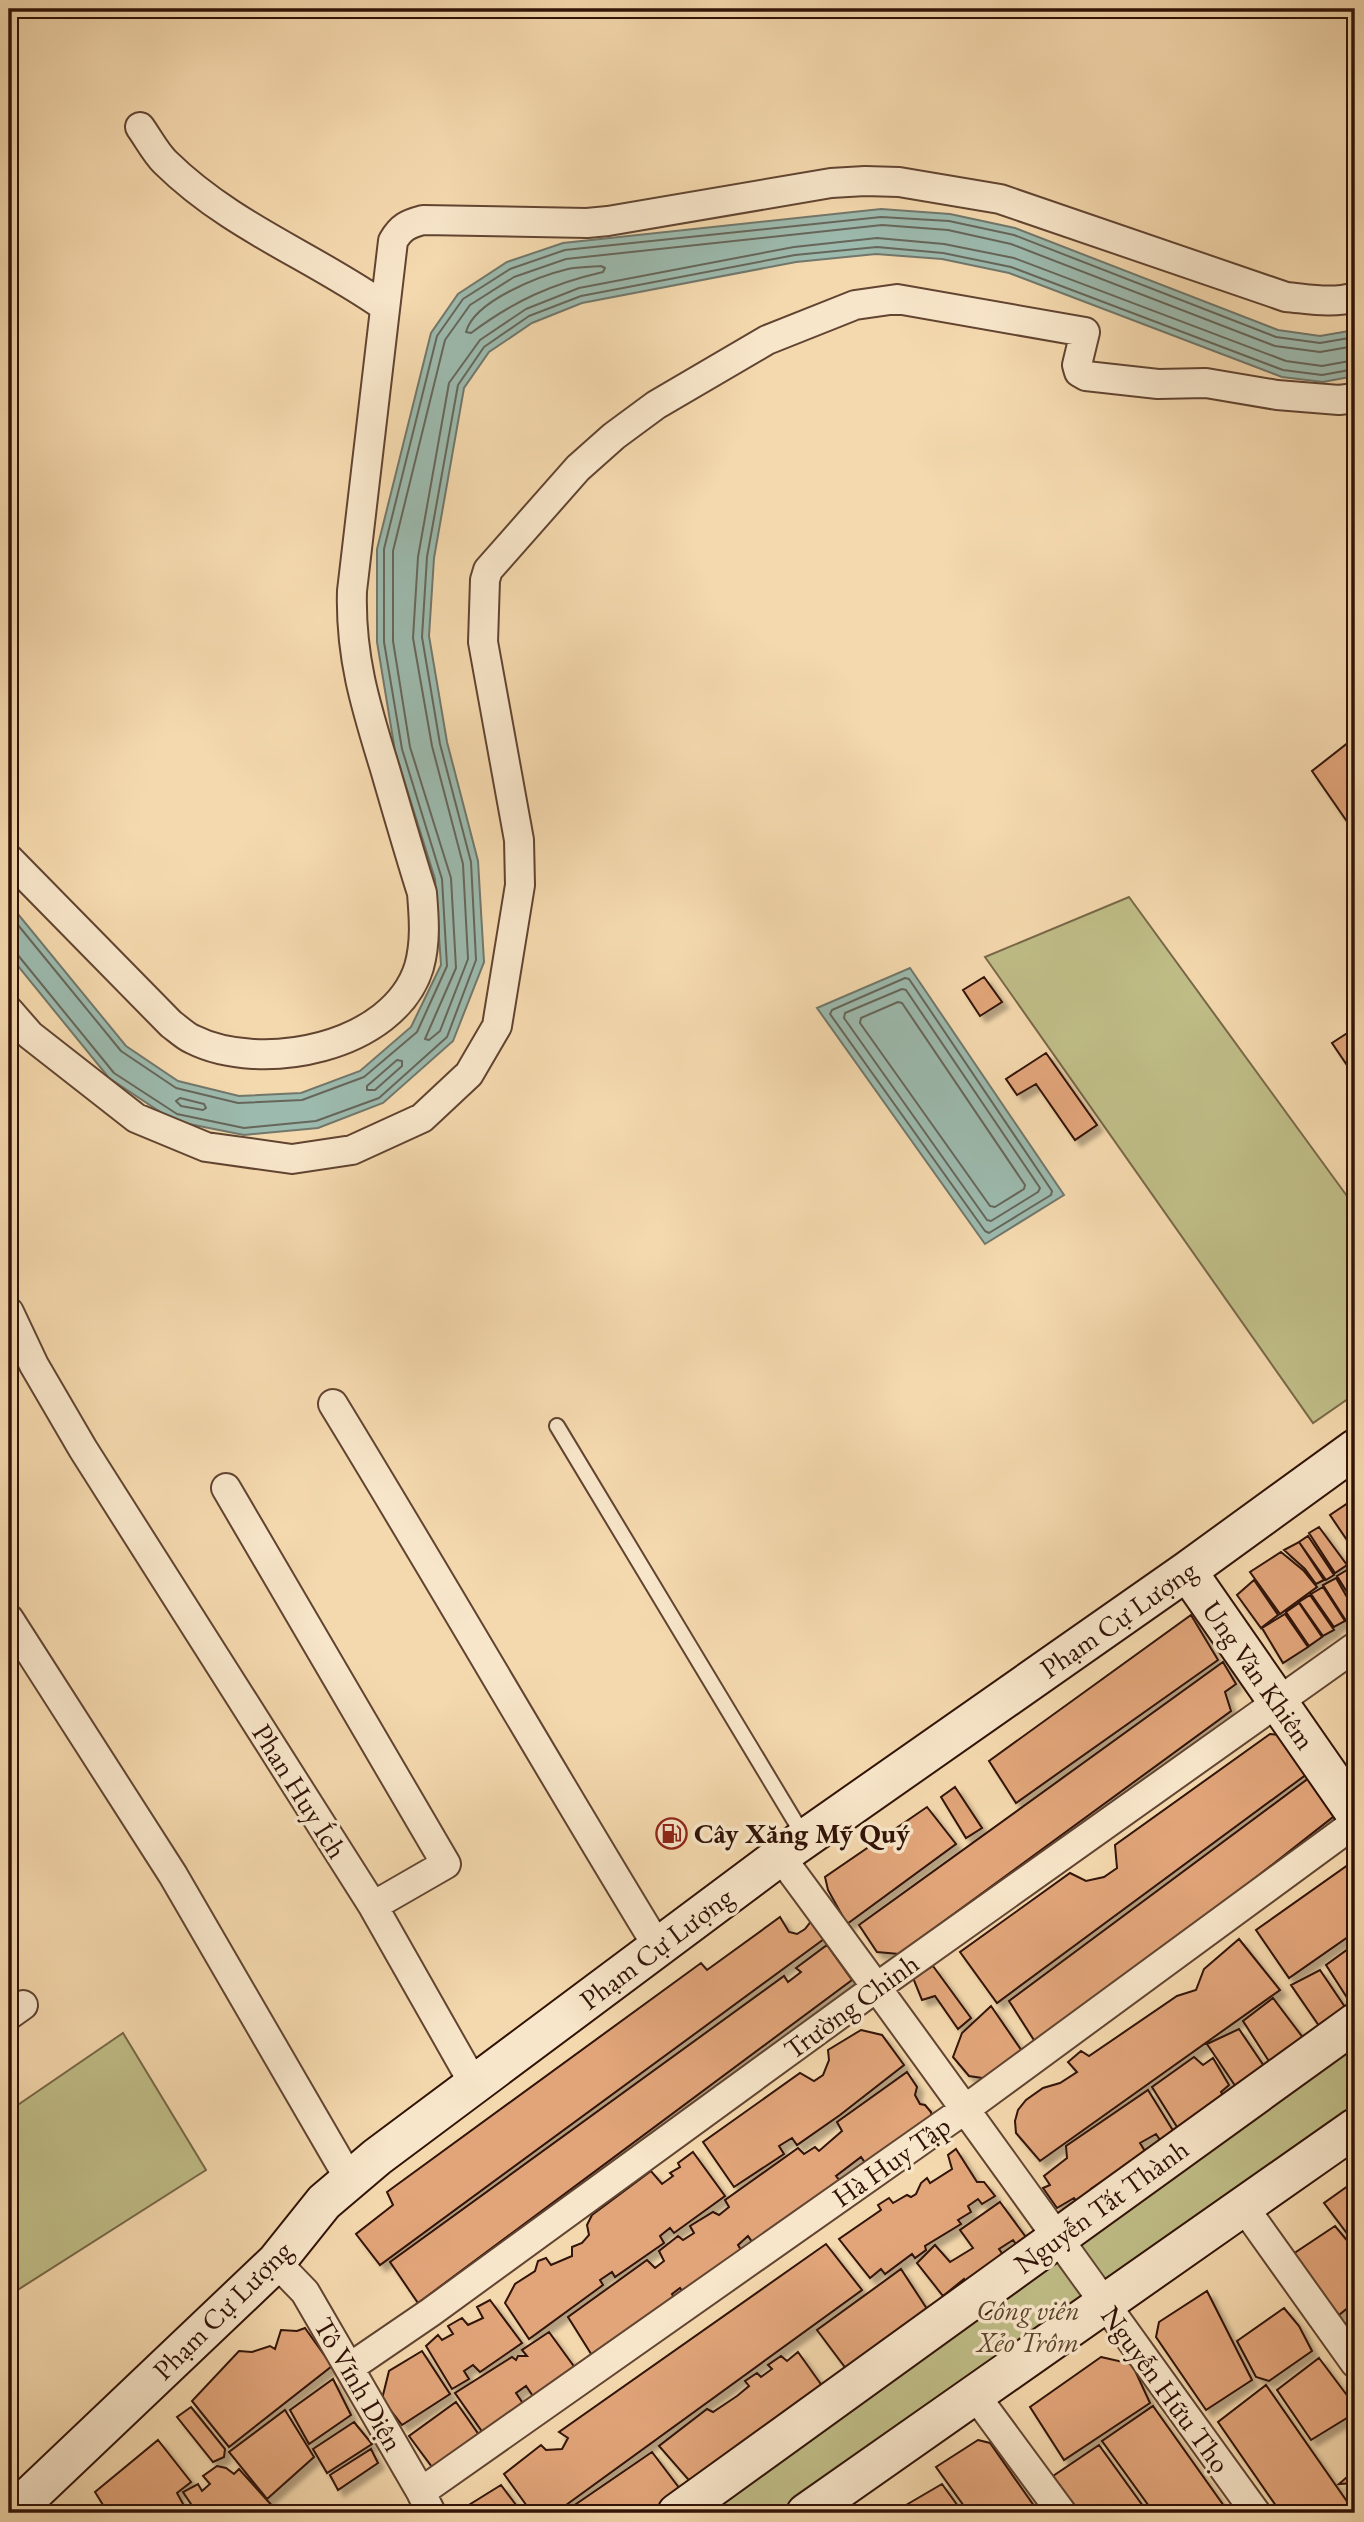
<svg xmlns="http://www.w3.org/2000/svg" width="1364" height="2522" font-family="'EB Garamond',serif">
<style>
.green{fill:#c0be88;stroke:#786848;stroke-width:2}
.water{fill:#9cbaae;stroke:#71776b;stroke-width:2}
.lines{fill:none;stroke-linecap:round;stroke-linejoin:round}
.shore{stroke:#66665a;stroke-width:2}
.building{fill:#e2a57a;stroke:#301207;stroke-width:2;filter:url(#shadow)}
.lane-casing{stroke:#614431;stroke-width:18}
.street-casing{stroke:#614431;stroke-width:32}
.secondary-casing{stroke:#301207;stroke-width:42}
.lane{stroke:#f8e6ca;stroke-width:14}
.street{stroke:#f8e6ca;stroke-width:28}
.secondary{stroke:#f8e6ca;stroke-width:38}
.labels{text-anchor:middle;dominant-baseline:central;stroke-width:7;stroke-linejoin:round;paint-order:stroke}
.street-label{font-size:28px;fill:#301207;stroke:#f8e6ca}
.poi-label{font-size:28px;font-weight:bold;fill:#301207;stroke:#f8e6ca;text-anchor:start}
.park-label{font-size:28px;font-style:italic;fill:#5b462e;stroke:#f8e6ca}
</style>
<defs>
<filter id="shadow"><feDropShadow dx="6" dy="6" stdDeviation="2" flood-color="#0004"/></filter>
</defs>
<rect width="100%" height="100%" fill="#f5d9ae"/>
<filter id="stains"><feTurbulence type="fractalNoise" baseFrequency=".00286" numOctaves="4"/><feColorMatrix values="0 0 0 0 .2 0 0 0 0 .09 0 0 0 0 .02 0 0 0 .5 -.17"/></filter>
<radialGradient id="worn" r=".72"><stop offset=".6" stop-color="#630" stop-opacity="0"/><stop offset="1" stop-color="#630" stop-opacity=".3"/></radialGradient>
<path class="green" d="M1129 897 1355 1207V1394L1313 1423 985 957Z
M123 2033 206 2170 16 2291 9 2278V2111Z
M1355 2041V2139L835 2513H700Z"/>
<path class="water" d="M881 209 950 214 1015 228 1278 330 1320 336 1355 330V376L1323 382 1282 377 1009 273 942 259 876 254 796 262 582 303 532 323 489 352 464 388 434 558 429 636 447 742 478 861 484 962 453 1041 383 1103 318 1128 244 1135 174 1121 109 1078 9 955V903L126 1046 178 1081 239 1096 301 1093 360 1071 411 1027 441 965 435 879 395 751 377 642V549L431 333 458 294 507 262 563 243Z
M910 968 1064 1195 985 1244 817 1008Z"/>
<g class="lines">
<path class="shore" d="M601 266 605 268 603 272C551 284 514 301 471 333L466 332C474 301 539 276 568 269 578 267 590 267 601 266Z
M1355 346 1320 352 1275 346 1011 244 948 230 882 225 566 259 514 277 470 305 445 340 393 551V641L410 747 451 878 456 968 425 1039 429 1040 440 1031 468 959 463 864 432 746 413 638 418 557 449 383 480 340 526 309 579 288 794 247 877 238 944 244 1014 258 1286 361 1322 366 1355 360
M9 914 121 1051 176 1088 238 1103 302 1100 364 1077 417 1032 447 966 442 879 402 749 384 642V549L437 336 463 299 510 269 565 250 881 217 949 221 1014 235 1276 337 1320 343 1355 337
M9 952 17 954 114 1073 177 1114 244 1128 316 1121 379 1098 447 1037 476 960 471 862 440 744 422 637 427 557 458 385 484 347 529 316 581 296 795 255 877 247 943 253 1011 267 1283 370 1322 375 1355 369
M905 978 909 979 1052 1191 1051 1195 989 1233 985 1231 830 1014 832 1010Z
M902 989 906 990 1040 1188 1038 1192 991 1221 987 1220 844 1018 845 1013Z
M898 1002 902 1003 1025 1185 1024 1189 995 1207 990 1206 860 1023 861 1018Z
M397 1060 402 1061V1066L375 1090H367V1086Z
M180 1098 204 1104 206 1108 203 1110 181 1106 176 1101Z"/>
</g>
<path class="building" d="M1349 742 1355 750V833L1312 771Z
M984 977 1002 1002 980 1016 963 990Z
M1355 1028V1077L1332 1043Z
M1046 1053 1097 1125 1075 1140 1036 1084 1017 1095 1006 1079Z
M1351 1501 1355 1507V1552L1330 1515Z
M1319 1527 1347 1565 1335 1573 1309 1533Z
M1308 1536 1334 1575 1326 1580 1299 1542Z
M1299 1542 1324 1580 1316 1584 1305 1569 1284 1550Z
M1281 1552 1304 1571 1317 1587 1280 1614 1250 1572Z
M1352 1567 1355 1572V1605L1337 1576Z
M1336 1578 1355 1611V1624L1350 1627 1323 1585Z
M1254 1580 1278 1615 1261 1628 1237 1595Z
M1323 1587 1345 1621 1334 1627 1311 1594Z
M1310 1595 1334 1630 1323 1636 1299 1602Z
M1299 1603 1322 1637 1309 1646 1286 1612Z
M1285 1614 1308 1647 1283 1663 1262 1628Z
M1191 1615 1218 1660 1016 1803 989 1761Z
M1223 1662 1236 1684 1225 1692 1231 1711 899 1954 877 1952 859 1925Z
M1270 1734 1290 1736 1311 1771 997 2003 960 1952 1070 1873 1086 1881 1104 1877 1117 1868 1115 1845Z
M1313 1775 1338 1813 1039 2048 1009 2001Z
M955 1787 982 1828 966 1838 941 1797Z
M927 1807 956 1844 847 1924 828 1890 825 1877Z
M1355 1860V1932L1289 1978 1256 1930Z
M780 1917 789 1932 797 1934 805 1929 812 1920 824 1939 380 2265 356 2234 393 2205 387 2192 701 1963 707 1970Z
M1239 1939 1280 1990 1040 2161 1016 2133 1015 2121 1018 2110 1026 2100 1043 2088 1060 2083 1077 2072 1068 2062 1081 2051 1089 2056 1177 1996 1196 1990 1204 1969Z
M1355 1944V2010L1326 1965Z
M827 1945 852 1980 418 2303 390 2262 784 1976 788 1982 801 1972 796 1968Z
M933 1966 971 2018 958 2029 935 1996 922 2000 913 1978Z
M1320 1970 1349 2013 1324 2033 1291 1985Z
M1273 1998 1310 2047 1272 2066 1243 2021Z
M991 2006 1024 2054 989 2079 969 2076 953 2057 962 2033Z
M1239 2029 1270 2075 1240 2093 1207 2044Z
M861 2030 882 2035 904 2065 840 2115 797 2145 792 2138 779 2146 784 2154 734 2187 703 2142 800 2073 814 2081 823 2075 829 2060 828 2050Z
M1194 2057 1203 2065 1213 2058 1229 2085 1221 2092 1226 2100 1182 2135 1152 2087Z
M907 2072 917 2087 915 2095 920 2104 925 2105 931 2112 932 2119 866 2164 861 2157 836 2176 844 2186 755 2246 748 2236 738 2245 741 2250 687 2298 680 2288 672 2294 679 2307 593 2357 568 2317 647 2260 655 2268 664 2261 659 2251 678 2236 683 2240 694 2233 690 2226 713 2212 719 2215 729 2207 725 2200 798 2148 804 2154 815 2147 819 2151 842 2131 837 2122Z
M1148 2090 1177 2137 1164 2146 1156 2134 1140 2143 1151 2161 1117 2172 1091 2189 1096 2201 1082 2208 1074 2198 1057 2208 1043 2188 1050 2185 1044 2176 1067 2158 1066 2146Z
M956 2149 977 2182H984L995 2196 982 2204 978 2199 968 2206 971 2212 958 2220 961 2224 925 2246 926 2250 915 2258 912 2254 885 2274 881 2269 870 2278 839 2239 881 2210 878 2205 889 2198 893 2203 907 2195 911 2197 916 2194 921 2183 927 2178 930 2183 952 2169 948 2155Z
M693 2152 725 2196 674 2233 670 2228 660 2236 664 2243 615 2277 612 2272 600 2280 603 2285 529 2339 505 2303 515 2284 535 2271 538 2261 546 2258 551 2265 572 2256V2247L582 2243 589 2235 587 2225 592 2215 651 2171 662 2184 673 2176 670 2173 680 2167 678 2163Z
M1355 2181V2244L1324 2203Z
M1000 2202 1028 2240 1018 2247 1013 2240 999 2249 1006 2259 972 2291 964 2279 943 2296 917 2263 935 2245 950 2262 973 2248 960 2230Z
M1335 2226 1355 2250V2302L1334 2319 1290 2256Z
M826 2244 862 2290 555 2513H532L504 2474 541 2445 546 2450 562 2449 568 2438 559 2432Z
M901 2269 929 2312 850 2374 817 2330Z
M1207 2291 1252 2380 1206 2410 1156 2337 1159 2322Z
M490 2300 522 2343 480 2372 473 2365 464 2371 469 2379 452 2389 426 2346 438 2335 442 2340 453 2334 448 2326 462 2318 468 2325 483 2318 477 2307Z
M1284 2308 1299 2326 1312 2351 1269 2381 1256 2377 1237 2341Z
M1355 2317V2336L1345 2324Z
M305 2328 332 2366 229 2447 192 2401 239 2351 252 2352 270 2346 275 2349 281 2330 297 2331Z
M549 2332 578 2372 537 2402 526 2386 516 2393 528 2411 488 2440 455 2393 512 2357 516 2360 518 2356H527L522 2350Z
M422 2351 450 2394 402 2425 382 2399 389 2371Z
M798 2352 825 2390 694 2486 659 2446 707 2409 713 2412 737 2396 749 2386 745 2381 757 2373 761 2377 772 2369 768 2365 781 2356 787 2361Z
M1101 2357 1132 2364 1150 2403 1064 2460 1030 2407Z
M1319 2358 1355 2406V2413L1311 2440 1277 2390Z
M333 2379 351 2415 309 2444 290 2410Z
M1266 2385 1355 2513H1281L1218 2422Z
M456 2402 484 2442 438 2475 409 2436Z
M1153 2406 1229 2513H1154L1102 2441Z
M191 2407 225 2449 224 2457 213 2462 177 2417Z
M285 2410 314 2457 267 2499 229 2452Z
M354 2422 372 2444 327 2473 313 2449Z
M158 2440 191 2482 177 2493 188 2513H108L95 2492Z
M978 2440 990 2443 1039 2513H969L936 2467Z
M1099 2445 1148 2513H1080L1053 2476Z
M371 2449 378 2463 338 2490 330 2475Z
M652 2452 683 2493 656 2513H563Z
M217 2466 226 2468 234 2474 239 2469 275 2509 270 2513H197L183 2492 198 2484 202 2491 210 2484 203 2476Z
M1355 2470V2483L1339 2484Z
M942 2484 963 2513H905L901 2508Z
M501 2485 522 2513H456Z"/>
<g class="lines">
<defs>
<path id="lane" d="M557 1426 805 1838"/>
<path id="street" d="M140 127C148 138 155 152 165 162 231 227 311 255 385 307
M9 859 171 1024C178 1029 185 1036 192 1039 261 1074 394 1048 419 967 426 942 424 918 422 893 409 852 397 810 385 769 366 707 350 657 352 591L393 241C401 227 408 224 423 220L587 223 608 221 831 183 865 181 899 182 1000 199 1286 297C1309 299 1333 304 1355 297
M9 1011 30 1035 136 1118 206 1147 292 1159 352 1150 422 1118 469 1074 497 1026 520 885 519 840 483 642 485 580 488 570 578 468 614 436 656 405 767 340 855 305 897 299 1085 332 1077 365 1079 372 1086 376 1158 384 1206 383 1277 395 1339 400 1355 398
M9 1312 34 1365 83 1449 373 1906 474 2084
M333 1404C443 1584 548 1767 658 1947
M226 1488 446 1864 373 1906
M9 1619 173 1875 350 2180
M780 1856C941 2073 1097 2294 1256 2513
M9 2015 23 2005
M1243 2206 1355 2363
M276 2262 305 2292 421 2492 431 2513
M349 2368 431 2312 877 1987 1355 1647
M975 2395 1062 2513
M421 2492 964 2110 1355 1823"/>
<path id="secondary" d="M1187 1571 1355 1813
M12 2513 276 2262 324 2202 377 2157 780 1856 1187 1571 1355 1449
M677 2513 1355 2023
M806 2513 1355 2128"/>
</defs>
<use href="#lane" class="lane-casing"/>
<use href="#street" class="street-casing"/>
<use href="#secondary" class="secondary-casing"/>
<use href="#lane" class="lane"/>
<use href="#street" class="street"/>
<use href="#secondary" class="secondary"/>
</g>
<defs>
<symbol id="fuel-ring" viewBox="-11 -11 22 22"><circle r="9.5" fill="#f8e6ca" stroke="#8f2418" stroke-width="1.5"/><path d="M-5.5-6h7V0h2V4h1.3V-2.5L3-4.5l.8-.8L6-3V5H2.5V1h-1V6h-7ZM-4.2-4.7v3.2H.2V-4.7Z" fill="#8f2418"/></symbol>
</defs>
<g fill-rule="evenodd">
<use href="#fuel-ring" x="654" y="1816" width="35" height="35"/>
</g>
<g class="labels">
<g class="street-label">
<text transform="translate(1118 1619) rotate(-35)">Phạm Cự Lượng</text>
<text transform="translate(1259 1675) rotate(55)">Ung Văn Khiêm</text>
<text transform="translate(300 1791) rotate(58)">Phan Huy Ích</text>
<text transform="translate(656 1948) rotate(-37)">Phạm Cự Lượng</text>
<text transform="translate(851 2006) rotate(-36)">Trường Chinh</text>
<text transform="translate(891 2161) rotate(-35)">Hà Huy Tập</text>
<text transform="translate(1101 2206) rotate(-36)">Nguyễn Tất Thành</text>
<text transform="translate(222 2310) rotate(-45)">Phạm Cự Lượng</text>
<text transform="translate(359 2384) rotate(60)">Tô Vĩnh Diện</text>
<text transform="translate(1166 2389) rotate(54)">Nguyễn Hữu Thọ</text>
</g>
<g class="poi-label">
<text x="694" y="1833">Cây Xăng Mỹ Quý</text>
</g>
<g class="park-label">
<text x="1028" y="2310">Công viên<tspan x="1028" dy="32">Xẻo Trôm</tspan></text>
</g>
</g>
<rect width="1364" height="2522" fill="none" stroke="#f5d9ae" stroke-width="35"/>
<rect x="10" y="10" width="1343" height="2501" fill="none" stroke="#301207" stroke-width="3.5"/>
<rect x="18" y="18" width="1329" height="2487" fill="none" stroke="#301207" stroke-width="2"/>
<rect width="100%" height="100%" filter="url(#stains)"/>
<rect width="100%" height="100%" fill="url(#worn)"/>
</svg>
